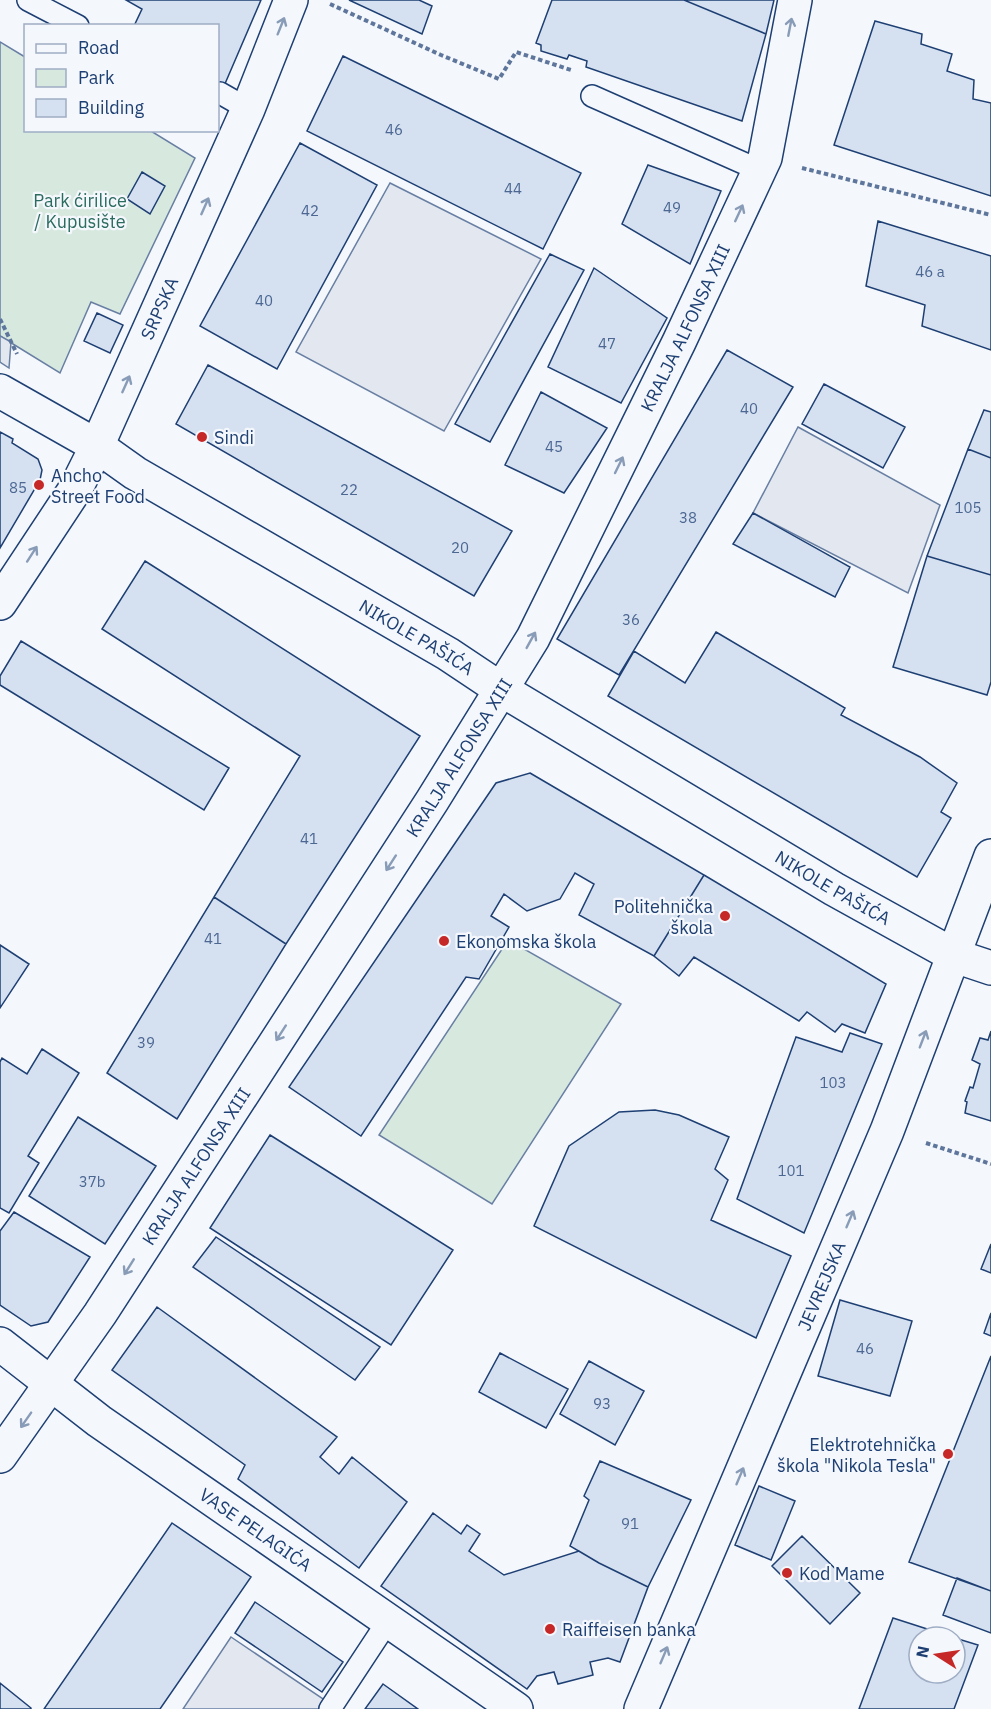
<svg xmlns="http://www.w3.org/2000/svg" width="991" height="1709" font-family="'IBM Plex Sans',sans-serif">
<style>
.green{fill:#d7e8df;stroke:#687fa3;stroke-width:1.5}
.parking{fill:#e3e8f0;stroke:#687fa3;stroke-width:1.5}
.building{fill:#d5e0f0;stroke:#1d3f73;stroke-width:1.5}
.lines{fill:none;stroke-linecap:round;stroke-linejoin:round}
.service-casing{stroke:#1d3f73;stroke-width:24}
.minor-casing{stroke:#1d3f73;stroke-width:36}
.tertiary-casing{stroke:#1d3f73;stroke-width:36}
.path{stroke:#5e769c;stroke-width:4;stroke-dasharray:4.5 3;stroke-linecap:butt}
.service{stroke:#f4f7fb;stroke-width:21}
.minor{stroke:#f4f7fb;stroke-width:33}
.tertiary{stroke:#f4f7fb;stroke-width:33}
.oneway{stroke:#889bb7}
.poi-dot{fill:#c62828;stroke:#f4f7fb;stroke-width:2}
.labels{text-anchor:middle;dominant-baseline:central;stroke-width:4.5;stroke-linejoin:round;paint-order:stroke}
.number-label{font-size:15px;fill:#4b6792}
.park-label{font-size:18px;fill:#2c6c60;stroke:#f4f7fb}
.street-label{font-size:18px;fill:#1d3f73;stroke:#f4f7fb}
.poi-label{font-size:18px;fill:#1d3f73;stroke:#f4f7fb;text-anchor:start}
</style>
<rect width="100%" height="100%" fill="#f4f7fb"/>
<path class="green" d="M0 42 25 57 26 130 151 131 195 158 120 314 91 302 60 373 0 336Z
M508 940 621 1004 492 1204 379 1135Z"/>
<path class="parking" d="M390 183 541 259 444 431 296 352Z
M0 336 11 342 9 368 0 362Z
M798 427 940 505 908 593 753 513Z
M231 1637 338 1709H183Z"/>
<path class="building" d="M126 0H261L218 100V26H134L142 9Z
M349 0H419L432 6 422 34Z
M552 0H684L766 34 742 121 586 67 587 61 569 55 567 59 541 51V45L536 43Z
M684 0H774L766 34Z
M875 21 922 34 921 44 952 54 947 71 974 80 973 99 991 103V196L834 145Z
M343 56 581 173 543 249 307 131Z
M300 143 377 185 277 369 200 326Z
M648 165 721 191 690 264 622 224Z
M142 172 165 186 150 214 127 199Z
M878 221 991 256V350L922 326 925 305 866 286Z
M550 254 584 270 490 442 455 424Z
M594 268 667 318 621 403 548 367Z
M97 313 123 325 110 353 84 341Z
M727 350 793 387 619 675 557 639Z
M208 365 512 531 474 596 176 424Z
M824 384 905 427 883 468 802 424Z
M541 392 607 428 564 493 505 465Z
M984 410 991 412V458L968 449Z
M0 432 13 439 12 443 38 459 42 470 40 480 0 548Z
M968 449 991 458V575L927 556Z
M753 513 850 567 835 597 733 544Z
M927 556 991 575V682L987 695 893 667Z
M145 561 420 736 286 944 214 897 300 756 102 629Z
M716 632 845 708 841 715 920 757 957 783 941 812 951 818 917 877 608 696 634 651 685 683Z
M21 641 229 768 204 810 0 685V676Z
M530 773 704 875 654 956 579 915 594 884 575 873 560 899 527 911 504 894 491 916 509 927 479 979 466 977 361 1136 289 1087 496 783Z
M704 875 886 984 865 1033 842 1024 835 1032 807 1012 799 1021 694 957 679 976 654 956Z
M214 897 286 944 177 1119 107 1073Z
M0 945 29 964 0 1008Z
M991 1031V1121L965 1113 967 1102 965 1101 970 1087 973 1088 980 1064 972 1060 980 1038 988 1040Z
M850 1033 882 1044 804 1233 737 1199 796 1037 842 1052Z
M42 1049 79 1073 28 1156 39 1163 9 1213 0 1208V1062L2 1058 27 1074Z
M655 1110 679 1115 729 1137 715 1169 728 1180 711 1220 791 1256 756 1338 534 1226 569 1146 619 1112Z
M78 1117 156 1166 105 1244 29 1196Z
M270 1135 453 1250 391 1345 210 1228Z
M14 1212 90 1257 48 1322 31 1326 0 1305V1231Z
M216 1237 380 1347 355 1380 193 1267Z
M991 1244V1273L981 1269Z
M840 1300 912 1321 890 1396 818 1376Z
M157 1307 337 1437 320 1457 339 1474 352 1457 407 1502 359 1568 238 1479 245 1465 112 1370Z
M991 1313V1336L984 1333Z
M500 1353 568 1389 546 1428 479 1392Z
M991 1356V1591L909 1562Z
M589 1361 644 1391 615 1445 560 1414Z
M600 1461 691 1500 648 1587 599 1563 570 1546 589 1500 584 1496Z
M759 1486 795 1501 771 1560 735 1545Z
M433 1513 461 1534 467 1525 480 1534 469 1551 504 1575 579 1551 599 1563 648 1587 620 1662 608 1658 590 1662 593 1675 558 1684 554 1672 537 1676 527 1689 381 1586Z
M172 1523 251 1577 160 1709H44Z
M802 1536 860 1593 830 1624 772 1566Z
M957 1578 991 1591V1633L943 1615Z
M255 1602 343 1662 322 1692 235 1633Z
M893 1618 952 1637H919V1673H955V1638L978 1645 954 1709H859Z
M0 1683 31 1708V1709H0Z
M383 1684 418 1709H365Z"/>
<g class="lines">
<defs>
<path id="service" d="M28 0 78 26
M220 93 248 109
M592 96 759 170
M330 1709 388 1621"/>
<g id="minor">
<path id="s1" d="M0 391 97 446 135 473 448 654 502 690 834 889 955 956 991 968"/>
<path id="s2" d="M0 603 76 488 97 446 248 109 291 0"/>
<path id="s3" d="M0 1456 100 1314 432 801 533 638 679 342 765 158 795 0"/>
<path id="s4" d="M641 1709 887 1131 991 856"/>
</g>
<g id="tertiary">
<path id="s5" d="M0 1344 99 1421 516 1709"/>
</g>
</defs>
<use href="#service" class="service-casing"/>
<use href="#minor" class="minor-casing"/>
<use href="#tertiary" class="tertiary-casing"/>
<path class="path" d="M330 4 441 55 499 79 516 52 571 70
M802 168 991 215
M0 319 17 354
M926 1143 991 1164"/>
<use href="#service" class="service"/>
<use href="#minor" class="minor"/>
<use href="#tertiary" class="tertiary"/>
</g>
<defs><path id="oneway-shaft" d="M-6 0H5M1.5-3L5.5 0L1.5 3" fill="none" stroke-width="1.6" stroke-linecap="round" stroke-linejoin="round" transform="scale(1.5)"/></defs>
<g class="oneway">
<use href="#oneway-shaft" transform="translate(281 26) rotate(-68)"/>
<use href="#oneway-shaft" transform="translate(790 27) rotate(-79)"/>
<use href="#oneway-shaft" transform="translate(205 206) rotate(-66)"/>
<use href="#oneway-shaft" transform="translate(739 213) rotate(-65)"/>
<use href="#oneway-shaft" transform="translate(126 384) rotate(-66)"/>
<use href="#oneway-shaft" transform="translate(619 465) rotate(-64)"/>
<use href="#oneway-shaft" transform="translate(32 554) rotate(-57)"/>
<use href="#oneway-shaft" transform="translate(531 640) rotate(-61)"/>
<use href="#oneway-shaft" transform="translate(391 863) rotate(123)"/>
<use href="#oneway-shaft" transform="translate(281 1033) rotate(123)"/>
<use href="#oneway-shaft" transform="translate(923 1039) rotate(-69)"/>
<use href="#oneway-shaft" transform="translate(850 1219) rotate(-67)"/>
<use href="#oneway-shaft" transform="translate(129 1267) rotate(122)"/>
<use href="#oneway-shaft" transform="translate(26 1420) rotate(125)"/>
<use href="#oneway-shaft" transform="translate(740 1476) rotate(-67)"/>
<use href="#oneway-shaft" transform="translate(664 1655) rotate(-67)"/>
</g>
<g class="poi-dot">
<circle cx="202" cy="437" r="6"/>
<circle cx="39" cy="485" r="6"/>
<circle cx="725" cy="916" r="6"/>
<circle cx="444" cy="941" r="6"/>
<circle cx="948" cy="1454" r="6"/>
<circle cx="787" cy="1573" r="6"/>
<circle cx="550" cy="1629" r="6"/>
</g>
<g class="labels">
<g class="number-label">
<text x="394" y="129">46</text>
<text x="513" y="188">44</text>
<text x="672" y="207">49</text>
<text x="310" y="210">42</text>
<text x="930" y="271">46 a</text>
<text x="264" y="300">40</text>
<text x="607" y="343">47</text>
<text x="749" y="408">40</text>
<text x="554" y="446">45</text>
<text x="18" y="487">85</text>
<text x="349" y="489">22</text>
<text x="968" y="507">105</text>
<text x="688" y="517">38</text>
<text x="460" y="547">20</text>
<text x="631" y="619">36</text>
<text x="309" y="838">41</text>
<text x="213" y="938">41</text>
<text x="146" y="1042">39</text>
<text x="833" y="1082">103</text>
<text x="791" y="1170">101</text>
<text x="92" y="1181">37b</text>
<text x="865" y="1348">46</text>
<text x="602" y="1403">93</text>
<text x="630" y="1523">91</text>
</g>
<g class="park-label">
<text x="80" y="200">Park ćirilice<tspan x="80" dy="21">/ Kupusište</tspan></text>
</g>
<g class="street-label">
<text stroke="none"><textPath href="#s2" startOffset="336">SRPSKA</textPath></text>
<text stroke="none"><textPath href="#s3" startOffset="1322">KRALJA ALFONSA XIII</textPath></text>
<text stroke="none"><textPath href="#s1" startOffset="484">NIKOLE PAŠIĆA</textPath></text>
<text stroke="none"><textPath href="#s3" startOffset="836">KRALJA ALFONSA XIII</textPath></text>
<text stroke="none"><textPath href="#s1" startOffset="970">NIKOLE PAŠIĆA</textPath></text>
<text stroke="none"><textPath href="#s3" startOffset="350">KRALJA ALFONSA XIII</textPath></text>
<text stroke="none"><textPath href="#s4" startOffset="460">JEVREJSKA</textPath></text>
<text stroke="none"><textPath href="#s5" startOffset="316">VASE PELAGIĆA</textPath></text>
</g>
<g class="poi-label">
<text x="214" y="437">Sindi</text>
<text x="51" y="475">Ancho<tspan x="51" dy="21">Street Food</tspan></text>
<text x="713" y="906" text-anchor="end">Politehnička<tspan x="713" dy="21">škola</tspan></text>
<text x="456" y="941">Ekonomska škola</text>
<text x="936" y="1444" text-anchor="end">Elektrotehnička<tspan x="936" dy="21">škola "Nikola Tesla"</tspan></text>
<text x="799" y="1573">Kod Mame</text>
<text x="562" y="1629">Raiffeisen banka</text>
</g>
</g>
<rect x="24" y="24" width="195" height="108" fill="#f4f7fb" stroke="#9eadc5" stroke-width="1.5"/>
<rect x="36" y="44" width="30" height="9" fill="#f4f7fb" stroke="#9eadc5" stroke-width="1.5"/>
<text x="78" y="54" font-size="18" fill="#1d3f73">Road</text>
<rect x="36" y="69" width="30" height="18" fill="#d7e8df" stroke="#9eadc5" stroke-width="1.5"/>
<text x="78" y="84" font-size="18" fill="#1d3f73">Park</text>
<rect x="36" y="99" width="30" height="18" fill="#d5e0f0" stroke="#9eadc5" stroke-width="1.5"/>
<text x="78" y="114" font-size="18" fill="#1d3f73">Building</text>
<g transform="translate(937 1655) rotate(282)"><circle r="28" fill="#f4f7fb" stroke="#9eadc5" stroke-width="1.5"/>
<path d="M0-4.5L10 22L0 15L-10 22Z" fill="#c62828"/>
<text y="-9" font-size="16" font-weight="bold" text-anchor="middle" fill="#1d3f73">N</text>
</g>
</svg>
